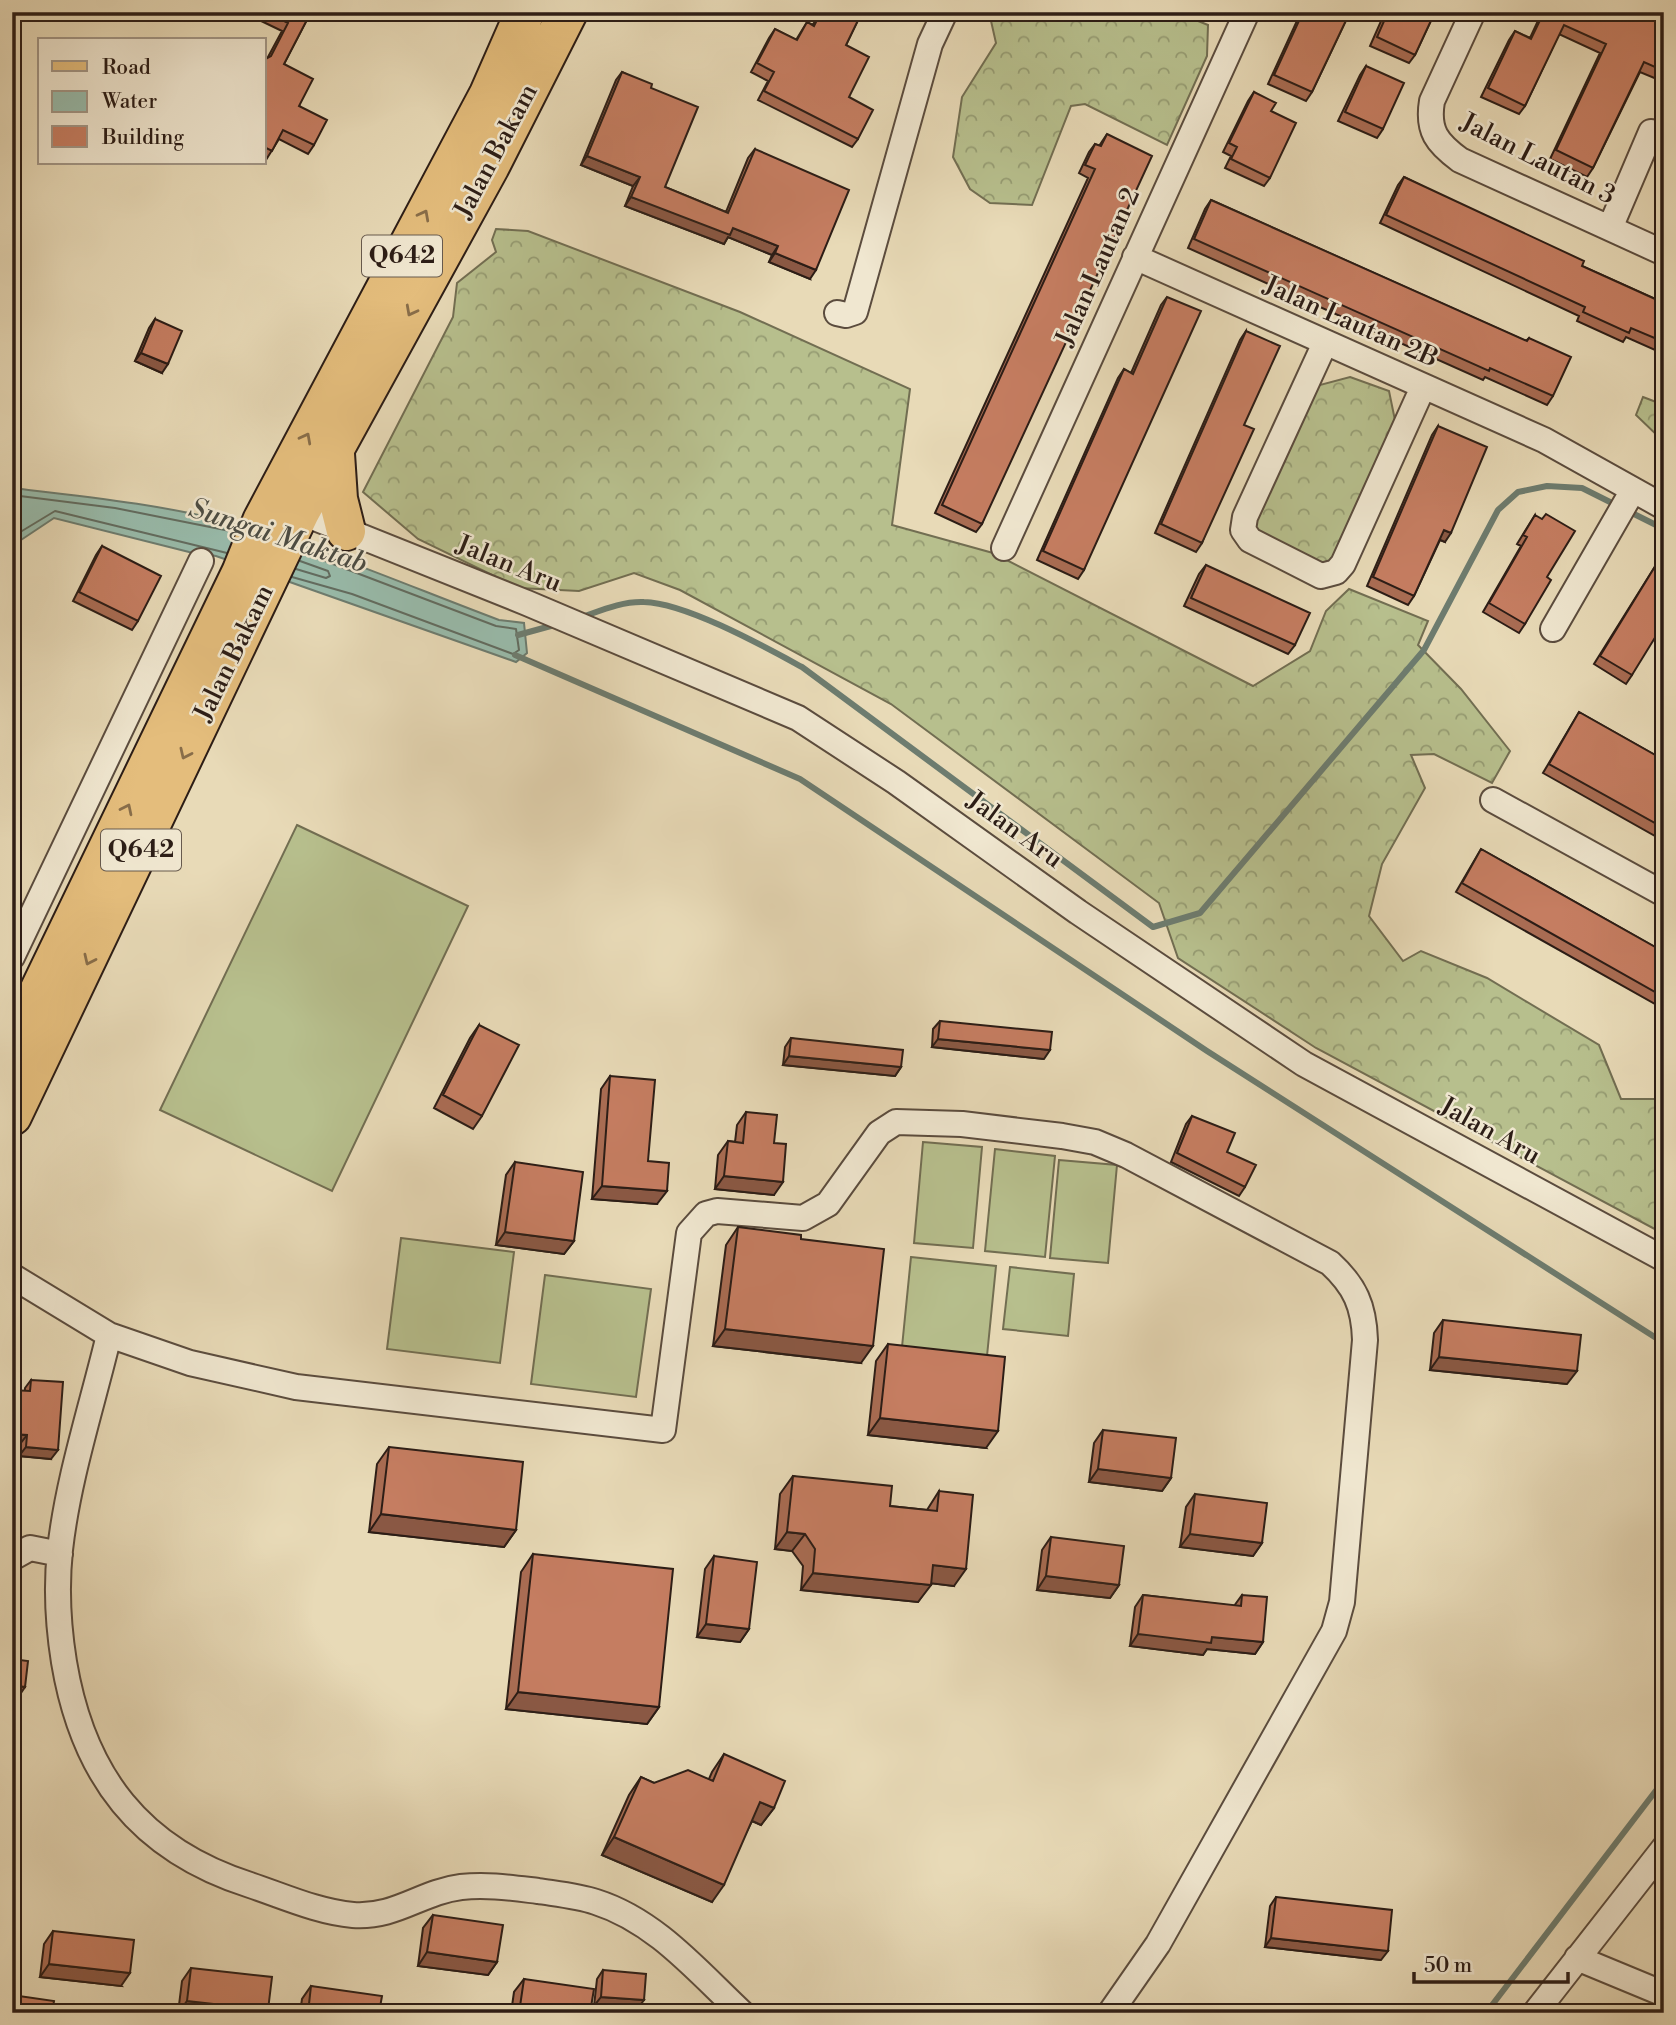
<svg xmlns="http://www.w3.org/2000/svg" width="1676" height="2025" font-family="'Libre Bodoni',serif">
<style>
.forest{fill:url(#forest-crowns);stroke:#726e52;stroke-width:2}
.pitch{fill:#b7bf8d;stroke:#726e52;stroke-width:2}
.water{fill:#98bbab;stroke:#6d7c6f;stroke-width:2}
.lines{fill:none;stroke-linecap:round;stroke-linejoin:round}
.shore{stroke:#626c60;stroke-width:2}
.stream{stroke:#6d7c6f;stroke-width:6}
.minor-casing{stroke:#5b4c3e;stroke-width:28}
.primary-casing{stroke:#2c1d16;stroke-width:42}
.minor{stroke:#f0e7d0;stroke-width:24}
.primary{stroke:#e4bd7c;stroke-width:38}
.wall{fill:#a96c53;stroke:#2c1d16;stroke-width:2}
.shaded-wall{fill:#8a5844;stroke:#2c1d16;stroke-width:2}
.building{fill:#c57d61;stroke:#2c1d16;stroke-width:2}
.oneway{stroke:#886d49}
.labels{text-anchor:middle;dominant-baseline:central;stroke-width:5;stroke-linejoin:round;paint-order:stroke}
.shield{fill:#f0e7d0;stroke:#675a4e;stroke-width:2}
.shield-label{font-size:24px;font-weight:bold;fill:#2c1d16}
.street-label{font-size:26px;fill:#2c1d16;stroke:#f0e7d0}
.water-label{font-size:28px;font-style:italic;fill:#4c4c43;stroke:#f0e7d0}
</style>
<defs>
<pattern id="forest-crowns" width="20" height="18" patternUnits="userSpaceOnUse" patternTransform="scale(1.75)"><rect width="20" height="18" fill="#b7bf8d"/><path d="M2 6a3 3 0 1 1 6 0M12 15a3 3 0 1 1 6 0" fill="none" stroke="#959b72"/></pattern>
</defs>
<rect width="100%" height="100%" fill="#e8dab7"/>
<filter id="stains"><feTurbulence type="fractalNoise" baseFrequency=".00286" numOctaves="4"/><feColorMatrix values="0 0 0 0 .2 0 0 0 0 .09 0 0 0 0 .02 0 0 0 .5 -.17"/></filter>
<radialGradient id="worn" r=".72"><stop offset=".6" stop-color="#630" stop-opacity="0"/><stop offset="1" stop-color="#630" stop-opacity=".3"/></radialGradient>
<path class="forest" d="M989 12H1176L1208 25 1207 56 1167 145 1085 104 1071 106 1032 205 990 203 970 189 953 157 962 97 996 43Z
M496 229 528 231 740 312 910 389 892 525 993 553 1253 686 1310 651 1326 611 1349 589 1428 621 1418 645 1461 689 1510 751 1492 783 1434 754 1411 755 1425 788 1382 864 1369 916 1403 961 1421 951 1487 978 1599 1045 1621 1099H1664V1234L1316 1048 1178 958 1159 903 891 704 680 590 634 573 579 591 519 588 418 539 363 492 453 317 457 283 496 252 492 240Z
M1350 377 1389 391 1397 430 1341 557 1323 568 1254 537 1252 516 1316 386Z
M1643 397 1664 405V442L1636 415Z"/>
<path class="pitch" d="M297 825 468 906 332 1191 160 1110Z
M923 1142 982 1147 973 1248 914 1243Z
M995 1149 1055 1156 1045 1257 985 1251Z
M1059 1160 1117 1165 1108 1263 1050 1258Z
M401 1238 514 1252 500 1363 387 1349Z
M911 1257 996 1266 987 1356 902 1347Z
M1010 1267 1074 1274 1068 1336 1003 1329Z
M545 1275 651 1289 636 1397 531 1384Z"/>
<path class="water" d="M12 488C90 497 168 505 244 526 330 552 414 588 499 620L524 623 527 653 516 662 216 556 189 552 54 518 12 546Z"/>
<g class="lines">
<path class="shore" d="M12 495 115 508 235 532
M12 537 55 511 227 553
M296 569 326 578 330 576 328 571 300 561
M292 577 352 594 513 654 519 650 516 629 496 626 304 553"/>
<path class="stream" d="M1628 511 1664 529
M582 617C602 610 623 601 644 602 686 603 765 647 802 667L1153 927 1200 913 1424 650 1498 510 1518 492 1547 486 1582 488 1618 506
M518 635 558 624
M515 655 800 779 1207 1051 1664 1343
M1486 2013 1664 1780"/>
<defs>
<path id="minor" d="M1473 12 1432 101C1427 131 1437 143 1460 160L1664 253
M1610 228 1651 132
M1135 257 1544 440 1664 507
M837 313 846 315 855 312 930 44 945 12
M1325 343 1245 517 1243 530 1250 540 1321 576 1336 572 1343 564 1423 387
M300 512 527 603 798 718 896 782 1078 912 1304 1064 1664 1259
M1004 548 1247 12
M1553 629 1633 490
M1493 800 1664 894
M12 957 201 561
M12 1276 109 1335 190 1363 296 1387 663 1430 689 1233 706 1214 717 1211 803 1218 828 1204 879 1133 896 1122 962 1124 1062 1136 1095 1142 1126 1155 1330 1263C1355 1286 1364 1306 1365 1340L1342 1602 1334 1631 1158 1944 1110 2013
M109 1335C92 1406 68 1478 60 1550 56 1588 58 1625 64 1662 83 1776 140 1850 250 1885 283 1896 318 1912 353 1915 396 1918 421 1892 461 1887 487 1884 513 1888 538 1891 557 1894 578 1896 596 1902 656 1921 698 1972 742 2013
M12 1558 30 1548 60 1554
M1577 1958 1664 1994
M1535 2013 1664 1848"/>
<path id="primary" d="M335 454 338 499 346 531
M12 1047 241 573 262 521 489 94 525 12
M12 1116 300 512 490 166 568 12"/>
</defs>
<use href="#minor" class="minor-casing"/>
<use href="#primary" class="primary-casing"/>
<use href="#minor" class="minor"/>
<use href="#primary" class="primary"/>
</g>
<path class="wall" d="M258 12H311L284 64 314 145 308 154 279 139 266 160 264 158V60L268 57 282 31 255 18Z
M819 12H862L846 45 849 97 858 139 852 147 758 100 768 81 751 72 769 38 775 29 796 40 807 22 813 25Z
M1301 12H1350L1312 92 1306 101 1268 84Z
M1385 12H1435L1415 55 1409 63 1370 46Z
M1542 12H1636L1664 25V82L1640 72 1593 168 1587 177 1550 159 1600 53 1559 34 1525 106 1519 114 1481 97 1509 40 1515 31 1530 38Z
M1366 66 1383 129 1377 138 1338 121 1360 75Z
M622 72 651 88 665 187 726 212 748 158 755 149 810 279 769 262 772 255 728 237 724 244 625 206 633 186 581 165 616 80Z
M1254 92 1271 111 1270 178 1264 186 1225 168 1231 156 1223 152 1248 101Z
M1107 134 982 524 976 532 935 513 1088 178 1079 173 1089 152 1095 144 1099 146Z
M1404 177 1582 266 1664 303V354L1626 337 1623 342 1577 321 1579 316 1380 223 1398 185Z
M1664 198V212L1658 209Z
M1211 200 1526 341 1529 338 1553 396 1547 405 1485 377 1483 380 1188 248 1205 209Z
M1167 297 1084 570 1078 579 1037 560 1118 378 1124 369 1131 373 1161 305Z
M155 319 162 373 135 361 149 328Z
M1246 331 1244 425 1202 543 1196 552 1155 533 1240 340Z
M1438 426 1445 542 1440 540 1414 596 1408 605 1367 586 1432 435Z
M1535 515 1547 577 1525 624 1519 633 1483 612 1521 546 1517 544Z
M102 546 138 621 132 630 73 601 96 555Z
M1659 560 1632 675 1626 684 1594 664Z
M1206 565 1295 645 1288 654 1184 606 1199 574Z
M1579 712 1664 760V841L1543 773Z
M1481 849 1664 952V1009L1456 892Z
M940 1021 1044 1059 932 1047 933 1029Z
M479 1025 482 1116 473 1129 434 1108 470 1038Z
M791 1038 901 1067 895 1076 783 1065 785 1047Z
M610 1076 648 1161 657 1204 592 1199 601 1089Z
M746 1112 774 1143V1195L715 1189 718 1155 728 1141 735 1142 737 1125Z
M1192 1116 1227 1152 1245 1187 1239 1196 1171 1162 1186 1124Z
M515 1162 574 1241 564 1254 496 1245 506 1175Z
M738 1227 801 1239 861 1363 713 1346 726 1245Z
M1443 1320 1567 1384 1430 1370 1434 1333Z
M888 1344 986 1448 868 1435 876 1361Z
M31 1380 51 1459 19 1456 25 1388Z
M1103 1430 1171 1478 1162 1491 1089 1482 1094 1443Z
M389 1447 516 1530 504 1547 369 1532 377 1464Z
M793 1476 890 1506 927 1510 939 1491 954 1586 931 1583 918 1602 801 1590 803 1566 792 1551 775 1549 780 1494Z
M1195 1494 1262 1543 1253 1556 1180 1547 1186 1507Z
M1051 1537 1119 1585 1110 1598 1037 1590 1042 1550Z
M533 1554 659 1707 647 1724 506 1709 521 1572Z
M714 1556 749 1629 740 1642 697 1637 705 1569Z
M1143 1595 1234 1606 1242 1595 1263 1642 1255 1654 1207 1649 1203 1655 1130 1646 1135 1607Z
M724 1754 774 1808 761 1825 752 1821 712 1902 602 1855 629 1795 641 1777 654 1783 709 1779 712 1772Z
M1276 1897 1381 1960 1265 1947 1270 1906Z
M433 1915 497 1962 488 1975 418 1966 423 1928Z
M53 1931 121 1986 40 1977 44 1944Z
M191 1968 266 2013H178L182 1981Z
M603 1970 637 2009 594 2006 597 1979Z
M524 1979 590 2013H511L514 1992Z
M311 1986 379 2013H300L302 1999Z"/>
<path class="shaded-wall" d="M587 156 640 177 633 186 581 165Z
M631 197 733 228 778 246 772 255 728 237 724 244 625 206Z
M775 253 816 270 810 279 769 262Z
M141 353 168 364 162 373 135 361Z
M1444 530 1451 533 1445 542 1438 539Z
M938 1039 1050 1050 1044 1059 932 1047Z
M789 1056 901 1067 895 1076 783 1065Z
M724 1176 783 1182 774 1195 715 1189Z
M602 1186 667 1191 657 1204 592 1199Z
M505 1232 574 1241 564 1254 496 1245Z
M725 1329 873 1346 861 1363 713 1346Z
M1439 1357 1577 1371 1567 1384 1430 1370Z
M880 1418 998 1431 986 1448 868 1435Z
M12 1434 27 1435 20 1444 12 1443Z
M26 1447 58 1450 51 1459 19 1456Z
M1098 1469 1171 1478 1162 1491 1089 1482Z
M381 1514 516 1530 504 1547 369 1532Z
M787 1532 805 1534 792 1551 775 1549Z
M1190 1534 1262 1543 1253 1556 1180 1547Z
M933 1565 966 1569 954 1586 920 1582Z
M813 1573 931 1585 918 1602 801 1590Z
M1046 1576 1119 1585 1110 1598 1037 1590Z
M706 1624 749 1629 740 1642 697 1637Z
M1138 1634 1212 1637 1263 1642 1255 1654 1207 1649 1203 1655 1130 1646Z
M12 1685 25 1687 19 1696 12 1695Z
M518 1692 659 1707 647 1724 506 1709Z
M760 1802 774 1808 761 1825 748 1819Z
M614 1837 724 1885 712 1902 602 1855Z
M1271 1938 1388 1951 1381 1960 1265 1947Z
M427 1952 497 1962 488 1975 418 1966Z
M49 1964 130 1973 121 1986 40 1977Z
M601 1997 644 2000 637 2009 594 2006Z
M187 2001 268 2010 266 2013H178Z"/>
<path class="building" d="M267 12H311L284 64 313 79 299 106 327 120 314 145 283 130 272 151 264 147V60L271 56 288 23Z
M821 12H862L846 45 869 57 849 97 873 110 858 139 764 91 774 72 757 63 775 29 797 40 807 22 814 26Z
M1303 12H1350L1312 92 1274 75Z
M1388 12H1435L1415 55 1377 37Z
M1544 12H1636L1664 25V71L1644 62 1593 168 1556 150 1606 44 1564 25 1525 106 1488 88 1515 31 1531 39Z
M1366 66 1404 83 1383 129 1345 112Z
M622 72 652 84 651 88 698 107 665 187 728 213 755 149 849 190 816 270 775 253 778 246 733 228 730 235 631 197 640 177 587 156Z
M1254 92 1276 103 1271 111 1296 123 1270 178 1231 159 1237 147 1229 143Z
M1107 134 1152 156 982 524 942 505 1095 169 1085 165 1095 144 1101 146Z
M1404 177 1584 261 1582 266 1664 303V342L1631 328 1629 333 1583 312 1585 307 1386 215Z
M1211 200 1527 341 1529 338 1571 357 1553 396 1490 368 1489 371 1194 239Z
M1167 297 1201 311 1084 570 1043 551 1124 369 1133 374Z
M155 319 182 331 168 364 141 353Z
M1246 331 1280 346 1244 425 1254 429 1202 543 1161 524Z
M1438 426 1487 447 1451 533 1444 530 1414 596 1373 577Z
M1546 514 1575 531 1547 577 1551 580 1525 624 1489 603 1527 537 1523 535 1535 515 1542 519Z
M102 546 161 576 138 621 79 592Z
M1659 560 1664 563V623L1632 675 1600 656Z
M1206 565 1310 613 1295 645 1191 598Z
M1579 712 1664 760V828L1549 764Z
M1481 849 1664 952V997L1462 883Z
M940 1021 1052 1032 1050 1050 938 1039Z
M479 1025 519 1045 482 1116 443 1095Z
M791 1038 903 1050 901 1067 789 1056Z
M610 1076 655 1080 648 1161 669 1163 667 1191 602 1186Z
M746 1112 777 1115 774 1143 786 1144 783 1182 724 1176 728 1141 743 1143Z
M1192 1116 1235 1133 1227 1152 1256 1165 1245 1187 1177 1153Z
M515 1162 583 1172 574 1241 505 1232Z
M738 1227 801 1235V1239L884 1249 873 1346 725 1329Z
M12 1289 18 1293 12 1303Z
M1443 1320 1581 1335 1577 1371 1439 1357Z
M888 1344 1005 1357 998 1431 880 1418Z
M31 1380 63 1382 58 1450 26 1447 27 1435 12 1434V1390L30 1391Z
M1103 1430 1176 1438 1171 1478 1098 1469Z
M389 1447 523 1462 516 1530 381 1514Z
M793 1476 892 1486 890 1506 937 1511 939 1491 973 1495 966 1569 933 1565 931 1585 813 1573 815 1549 805 1534 787 1532Z
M1195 1494 1267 1503 1262 1543 1190 1534Z
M1051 1537 1124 1546 1119 1585 1046 1576Z
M533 1554 673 1569 659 1707 518 1692Z
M714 1556 757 1562 749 1629 706 1624Z
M1143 1595 1241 1606 1242 1595 1267 1597 1263 1642 1212 1637 1211 1643 1138 1634Z
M12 1659 28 1661 25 1687 12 1685Z
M724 1754 785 1781 774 1808 760 1802 724 1885 614 1837 641 1777 654 1783 688 1770 713 1781Z
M1276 1897 1392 1910 1388 1951 1271 1938Z
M433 1915 503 1925 497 1962 427 1952Z
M53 1931 134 1940 130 1973 49 1964Z
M191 1968 272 1977 268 2010 187 2001Z
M603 1970 646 1974 644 2000 601 1997Z
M524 1979 594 1989 590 2013H519Z
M311 1986 382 1996 379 2013H308Z
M12 1995 54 2001 52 2013H12Z"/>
<defs><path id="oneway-chevron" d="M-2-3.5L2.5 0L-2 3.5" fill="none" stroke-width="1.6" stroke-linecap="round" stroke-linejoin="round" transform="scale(1.75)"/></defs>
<g class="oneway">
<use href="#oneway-chevron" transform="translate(424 215) rotate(-62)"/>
<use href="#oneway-chevron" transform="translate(411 311) rotate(118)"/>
<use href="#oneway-chevron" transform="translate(306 438) rotate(-62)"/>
<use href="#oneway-chevron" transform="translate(185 754) rotate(115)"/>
<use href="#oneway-chevron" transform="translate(127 809) rotate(-64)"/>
<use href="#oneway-chevron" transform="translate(89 960) rotate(115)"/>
</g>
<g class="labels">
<g class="shield">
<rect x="362" y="235.5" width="80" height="41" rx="5"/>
<rect x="101" y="829.5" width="80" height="41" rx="5"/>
</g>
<g class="shield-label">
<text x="402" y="256">Q642</text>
<text x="141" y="850">Q642</text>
</g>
<g class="street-label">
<text transform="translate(496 151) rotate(-62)">Jalan Bakam</text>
<text transform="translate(1538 159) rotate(27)">Jalan Lautan 3</text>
<text transform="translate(1098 267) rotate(-66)">Jalan Lautan 2</text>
<text transform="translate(1351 322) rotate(24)">Jalan Lautan 2B</text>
<text transform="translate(509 564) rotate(22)">Jalan Aru</text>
<text transform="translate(234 653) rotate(-64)">Jalan Bakam</text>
<text transform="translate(1015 830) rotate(36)">Jalan Aru</text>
<text transform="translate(1490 1131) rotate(29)">Jalan Aru</text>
</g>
<g class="water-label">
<text transform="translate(278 536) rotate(18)">Sungai Maktab</text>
</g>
</g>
<rect width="1676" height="2025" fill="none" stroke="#e8dab7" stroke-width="42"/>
<rect x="14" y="14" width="1648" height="1997" fill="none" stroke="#2c1d16" stroke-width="3.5"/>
<rect x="21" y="21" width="1634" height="1983" fill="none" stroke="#2c1d16" stroke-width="2"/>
<rect x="38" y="38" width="228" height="126" fill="#f0e7d0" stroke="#a29686" stroke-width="2"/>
<rect x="52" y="61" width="35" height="10" fill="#e4bd7c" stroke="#a29686" stroke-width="2"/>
<text x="102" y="74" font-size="21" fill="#2c1d16">Road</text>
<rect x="52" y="91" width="35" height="21" fill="#98bbab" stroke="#a29686" stroke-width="2"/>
<text x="102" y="108" font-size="21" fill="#2c1d16">Water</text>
<rect x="52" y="126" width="35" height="21" fill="#c57d61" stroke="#a29686" stroke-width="2"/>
<text x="102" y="144" font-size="21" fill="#2c1d16">Building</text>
<path d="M1414 1972v10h154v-10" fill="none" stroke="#2c1d16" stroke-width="3.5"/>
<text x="1424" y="1972" font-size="21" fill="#2c1d16" stroke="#f0e7d0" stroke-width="5" paint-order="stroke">50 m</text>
<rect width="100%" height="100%" filter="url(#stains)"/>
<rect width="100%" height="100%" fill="url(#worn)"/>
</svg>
